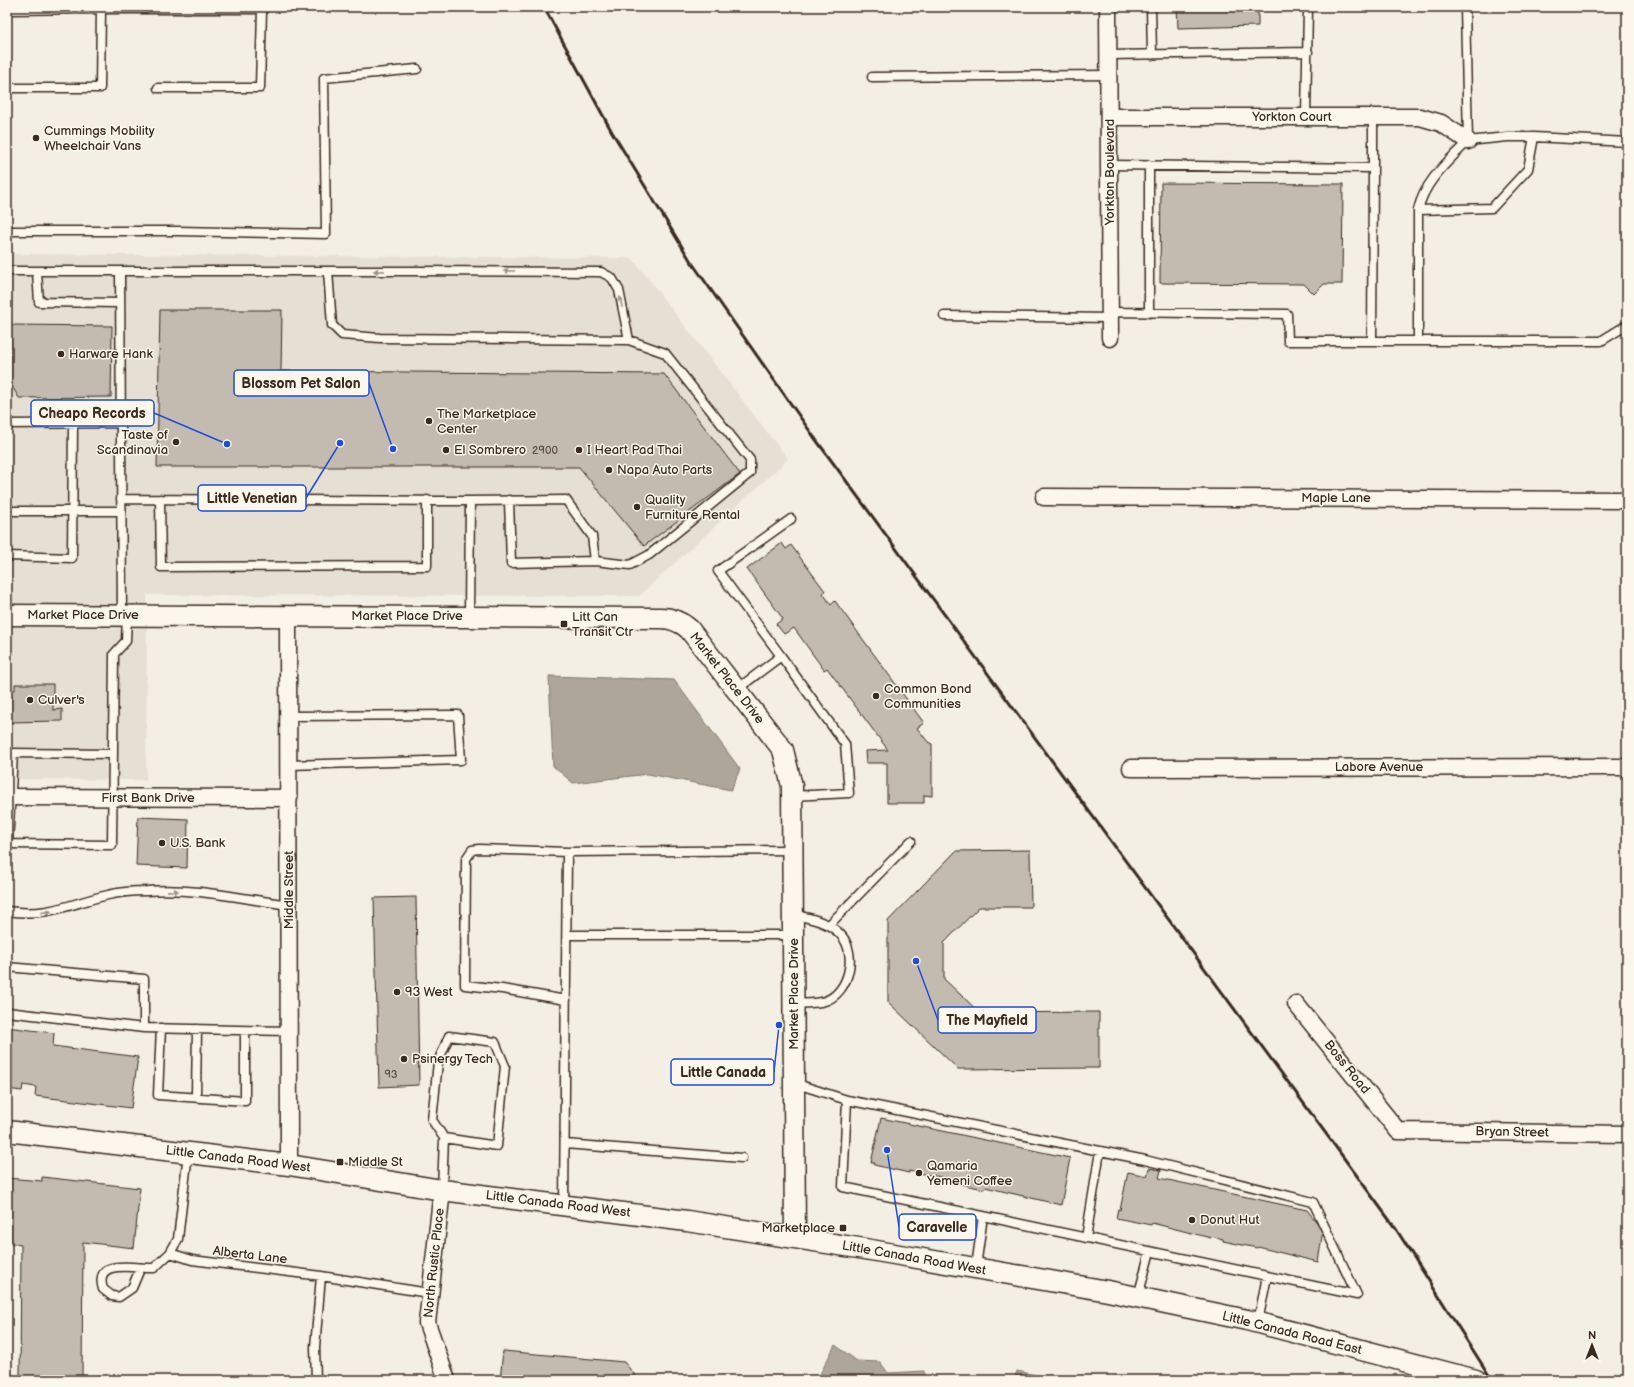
<svg xmlns="http://www.w3.org/2000/svg" width="1634" height="1387" font-family="'Balsamiq Sans',sans-serif">
<style>
.built{fill:#e5dfd4}
.water{fill:#afa69a;stroke:#817468}
.building{fill:#c3bbb0;stroke:#3b2a1e}
.lines{fill:none;stroke-linecap:round;stroke-linejoin:round}
.service-casing{stroke:#3b2a1e;stroke-width:11}
.minor-casing{stroke:#3b2a1e;stroke-width:19}
.tertiary-casing{stroke:#3b2a1e;stroke-width:23}
.path{stroke:#3b2a1e;stroke-width:2.5;stroke-dasharray:3 3;stroke-linecap:butt}
.service{stroke:#fbf7ec;stroke-width:8}
.minor{stroke:#fbf7ec;stroke-width:16}
.tertiary{stroke:#fbf7ec;stroke-width:20}
.rail{stroke:#3b2a1e;stroke-width:3}
.oneway{fill:#9b9085}
.poi-dot{fill:#3b2a1e;stroke:#fbf7ec;stroke-width:1.5}
.labels{text-anchor:middle;dominant-baseline:central;stroke-width:3;stroke-linejoin:round;paint-order:stroke}
.number-label{font-size:11px;fill:#5d4e42}
.street-label{font-size:13px;fill:#3b2a1e;stroke:#fbf7ec}
.poi-label{font-size:13px;fill:#3b2a1e;stroke:#fbf7ec;text-anchor:start}
.leader{fill:none;stroke:#1d4ed8;stroke-width:1.5}
.callout-dot{fill:#1d4ed8;stroke:#fbf7ec;stroke-width:1.5}
.callout{fill:#fbf7ec;stroke:#1d4ed8;stroke-width:1.5}
.callout-label{font-size:14px;text-anchor:middle;font-weight:bold;fill:#3b2a1e}
</style>
<rect width="100%" height="100%" fill="#f3efe4"/>
<filter id="ink" filterUnits="userSpaceOnUse"><feTurbulence type="fractalNoise" baseFrequency=".025" numOctaves="2"/><feDisplacementMap in="SourceGraphic" scale="8" xChannelSelector="R" yChannelSelector="G"/><feConvolveMatrix kernelMatrix="1 2 1 2 8 2 1 2 1" color-interpolation-filters="sRGB"/></filter>
<g filter="url(#ink)">
<path class="built" d="M7 254 632 258 788 459 639 596 147 595 146 780 7 779Z"/>
<path class="water" d="M549 676 674 680 740 769 731 790 648 774 573 783 553 766Z
M835 1345 857 1361 880 1362 888 1373 924 1371 925 1380H817Z
M1017 1371 1060 1380H1014Z"/>
<path class="building" d="M1177 7H1258V26L1178 28Z
M1161 183 1343 184 1342 284H1324L1314 294 1304 284 1160 283Z
M160 310H282L281 371 664 374 740 474 644 546 579 467H157Z
M10 325 112 326 111 397 19 398 10 383Z
M782 543 786 549 791 545 825 591 823 593 831 605 835 601 924 723 917 728 928 742 932 744V796L924 795V803H887V763H866L865 751 888 750 827 668 824 670 794 628 784 634 776 624 783 619 747 569Z
M15 684H53V710L62 709V721L7 722V690H15Z
M138 817 188 819 187 868 136 866Z
M1030 850 1031 907H979L944 943V979L980 1013 1099 1012V1068L958 1069 888 1002V921L956 851Z
M416 897 419 1085 379 1087 374 898Z
M7 1027 54 1033 53 1046 138 1057 131 1108 35 1096 36 1087 23 1085 22 1091 7 1089Z
M881 1118 1070 1158 1061 1205 985 1187 984 1189 950 1182 951 1179 919 1173 909 1171V1173L874 1165 875 1163H871Z
M1149 1168 1161 1170 1159 1178 1307 1210 1323 1230 1318 1262 1258 1247 1257 1248 1223 1241V1239L1211 1236V1238L1152 1223 1151 1225 1116 1218 1118 1209 1120 1210 1128 1172 1147 1176Z
M42 1177 140 1188 134 1248 83 1242 82 1380H20L21 1245 7 1243V1178L42 1181Z
M503 1351 624 1362 639 1380H500Z"/>
<g class="lines">
<defs>
<path id="service" d="M1151 7 1152 55
M1465 7 1468 141
M101 9H262L265 7
M7 10 101 9 100 88H7
M1109 55 1308 52
M872 77 1109 75
M158 88H260L262 9
M1306 117 1308 7
M1373 117V168
M1110 165 1373 168 1372 341
M1149 165V313
M1418 210C1425 180 1448 162 1468 141L1507 137H1534
M7 231H178L326 234 324 78 417 69
M7 271H414L601 272 612 278 619 290 629 340
M120 271 122 615
M328 271 332 325 342 335 380 338 629 340 665 353 750 460V473L649 555 630 565 595 561
M37 272 39 302 120 303
M1110 312 1287 314 1288 341H1601L1627 325
M944 316 1110 318
M1418 341V210L1492 208 1528 169 1534 137 1627 142
M7 424 120 423
M121 499 470 501 469 616
M160 499 161 567 427 566V500
M470 501 566 500 592 536 595 561 511 563 509 500
M7 511H121
M7 556 72 558 73 423
M781 656 845 744 849 793 792 796
M736 690 781 656 718 571 791 519
M289 716 458 715 461 760 289 765
M7 753 113 754
M7 844 112 845 114 654 126 641 127 616
M8 844 13 754
M7 911C50 917 68 904 108 895 120 892 134 891 147 891 194 887 243 899 289 905
M829 925 911 841
M567 935H792
M7 967 144 979V1028L289 1031
M566 1000 502 989 465 985 466 859 472 850 479 849 567 852
M794 1004C803 1003 815 1004 825 1001 849 993 858 954 841 935 829 922 811 918 794 915
M7 1012 144 1028
M161 1028 158 1095 245 1101V1031
M794 1083 847 1100 843 1187 983 1216 976 1267
M196 1097 197 1029
M847 1100 1145 1160 1313 1202 1357 1295 983 1216
M565 1144 742 1158
M442 1190 444 1138 497 1146 505 1066 495 1042 449 1036 438 1062 432 1120 444 1138
M564 1205 567 852 793 850
M1086 1238 1100 1151
M170 1253 192 1260 321 1276 429 1293
M140 1269 132 1288 119 1297 112 1296 103 1289C93 1257 136 1269 154 1268L170 1253 178 1239 188 1153
M1138 1297 1150 1251
M1258 1322 1267 1276
M316 1380 315 1347 321 1276"/>
<path id="minor" d="M1108 7 1110 338
M1110 117H1420L1441 123 1468 141
M1044 497 1627 500
M288 615 289 1165
M1131 768 1627 767
M7 797 289 798
M1296 1004 1398 1131 1627 1134
M442 1190 427 1323 447 1380"/>
<path id="tertiary" d="M7 615 661 618C672 618 681 622 689 629L783 750 792 786 795 1238
M7 1131 289 1165 442 1190 687 1221 865 1249 1108 1291 1247 1320 1476 1380"/>
</defs>
<use href="#service" class="service-casing"/>
<use href="#minor" class="minor-casing"/>
<use href="#tertiary" class="tertiary-casing"/>
<path class="path" d="M1625 7 1627 23"/>
<use href="#service" class="service"/>
<use href="#minor" class="minor"/>
<use href="#tertiary" class="tertiary"/>
<path class="rail" d="M544 7 612 132 690 260 814 437 1396 1229 1492 1380"/>
</g>
<defs><path id="oneway-solid" d="M-6-.8H1V-3.2L6.5 0L1 3.2V.8H-6Z"/></defs>
<g class="oneway">
<use href="#oneway-solid" transform="translate(379 271) rotate(179)"/>
<use href="#oneway-solid" transform="translate(509 271) rotate(-180)"/>
<use href="#oneway-solid" transform="translate(621 302) rotate(-102)"/>
<use href="#oneway-solid" transform="translate(173 891) rotate(1)"/>
<use href="#oneway-solid" transform="translate(46 912) rotate(-7)"/>
</g>
</g>
<g class="poi-dot">
<circle cx="36" cy="138" r="4"/>
<circle cx="61" cy="354" r="4"/>
<circle cx="429" cy="421" r="4"/>
<circle cx="176" cy="442" r="4"/>
<circle cx="446" cy="450" r="4"/>
<circle cx="579" cy="450" r="4"/>
<circle cx="609" cy="470" r="4"/>
<circle cx="637" cy="507" r="4"/>
<rect x="560" y="620" width="8" height="8" rx="2"/>
<circle cx="876" cy="696" r="4"/>
<circle cx="30" cy="700" r="4"/>
<circle cx="162" cy="843" r="4"/>
<circle cx="397" cy="992" r="4"/>
<circle cx="404" cy="1059" r="4"/>
<rect x="336" y="1158" width="8" height="8" rx="2"/>
<circle cx="919" cy="1173" r="4"/>
<circle cx="1192" cy="1220" r="4"/>
<rect x="839" y="1224" width="8" height="8" rx="2"/>
</g>
<g class="labels">
<g class="number-label">
<text x="545" y="450">2900</text>
<text x="391" y="1074">93</text>
</g>
<g class="street-label">
<text x="1292" y="117">Yorkton Court</text>
<text transform="translate(1110 172) rotate(-90)">Yorkton Boulevard</text>
<text x="1336" y="498">Maple Lane</text>
<text x="83" y="615">Market Place Drive</text>
<text x="407" y="616">Market Place Drive</text>
<text transform="translate(727 678) rotate(52)">Market Place Drive</text>
<text x="1379" y="767">Labore Avenue</text>
<text x="148" y="798">First Bank Drive</text>
<text transform="translate(289 890) rotate(-90)">Middle Street</text>
<text transform="translate(794 994) rotate(-90)">Market Place Drive</text>
<text transform="translate(1347 1067) rotate(51)">Boss Road</text>
<text transform="translate(1512 1132) rotate(1)">Bryan Street</text>
<text transform="translate(238 1159) rotate(7)">Little Canada Road West</text>
<text transform="translate(558 1204) rotate(7)">Little Canada Road West</text>
<text transform="translate(250 1255) rotate(7)">Alberta Lane</text>
<text transform="translate(914 1258) rotate(10)">Little Canada Road West</text>
<text transform="translate(434 1263) rotate(-84)">North Rustic Place</text>
<text transform="translate(1292 1333) rotate(14)">Little Canada Road East</text>
</g>
<g class="poi-label">
<text x="44" y="131">Cummings Mobility<tspan x="44" dy="15">Wheelchair Vans</tspan></text>
<text x="69" y="354">Harware Hank</text>
<text x="437" y="414">The Marketplace<tspan x="437" dy="15">Center</tspan></text>
<text x="168" y="435" text-anchor="end">Taste of<tspan x="168" dy="15">Scandinavia</tspan></text>
<text x="454" y="450">El Sombrero</text>
<text x="587" y="450">I Heart Pad Thai</text>
<text x="617" y="470">Napa Auto Parts</text>
<text x="645" y="500">Quality<tspan x="645" dy="15">Furniture Rental</tspan></text>
<text x="572" y="617">Litt Can<tspan x="572" dy="15">Transit Ctr</tspan></text>
<text x="884" y="689">Common Bond<tspan x="884" dy="15">Communities</tspan></text>
<text x="38" y="700">Culver's</text>
<text x="170" y="843">U.S. Bank</text>
<text x="405" y="992">93 West</text>
<text x="412" y="1059">Psinergy Tech</text>
<text x="348" y="1162">Middle St</text>
<text x="927" y="1166">Qamaria<tspan x="927" dy="15">Yemeni Coffee</tspan></text>
<text x="1200" y="1220">Donut Hut</text>
<text x="835" y="1228" text-anchor="end">Marketplace</text>
</g>
</g>
<path class="leader" d="M393 449L369 383M227 444L154 413M340 443L306 498M916 961L938 1020M779 1025L774 1072M887 1150L899 1227"/>
<g class="callout-dot">
<circle cx="393" cy="449" r="4"/>
<circle cx="227" cy="444" r="4"/>
<circle cx="340" cy="443" r="4"/>
<circle cx="916" cy="961" r="4"/>
<circle cx="779" cy="1025" r="4"/>
<circle cx="887" cy="1150" r="4"/>
</g>
<g class="callout">
<rect x="234" y="370" width="135" height="26" rx="4"/>
<rect x="31" y="400" width="123" height="26" rx="4"/>
<rect x="198" y="485" width="108" height="26" rx="4"/>
<rect x="938" y="1007" width="98" height="26" rx="4"/>
<rect x="671" y="1059" width="103" height="26" rx="4"/>
<rect x="899" y="1214" width="77" height="26" rx="4"/>
</g>
<g class="callout-label">
<text x="301" y="388">Blossom Pet Salon</text>
<text x="92" y="418">Cheapo Records</text>
<text x="252" y="503">Little Venetian</text>
<text x="987" y="1025">The Mayfield</text>
<text x="723" y="1077">Little Canada</text>
<text x="937" y="1232">Caravelle</text>
</g>
<rect width="1634" height="1387" fill="none" stroke="#fbf7ec" stroke-width="24"/>
<rect x="12" y="12" width="1610" height="1363" fill="none" stroke="#3b2a1e" stroke-width="1.5" filter="url(#ink)"/>
<g transform="translate(1592 1345)" stroke="#fbf7ec" stroke-width="3" paint-order="stroke">
<path d="M0-3L7 15L0 10L-7 15Z" fill="#3b2a1e"/>
<text y="-6" font-size="11" font-weight="bold" text-anchor="middle" fill="#3b2a1e">N</text>
</g>
</svg>
